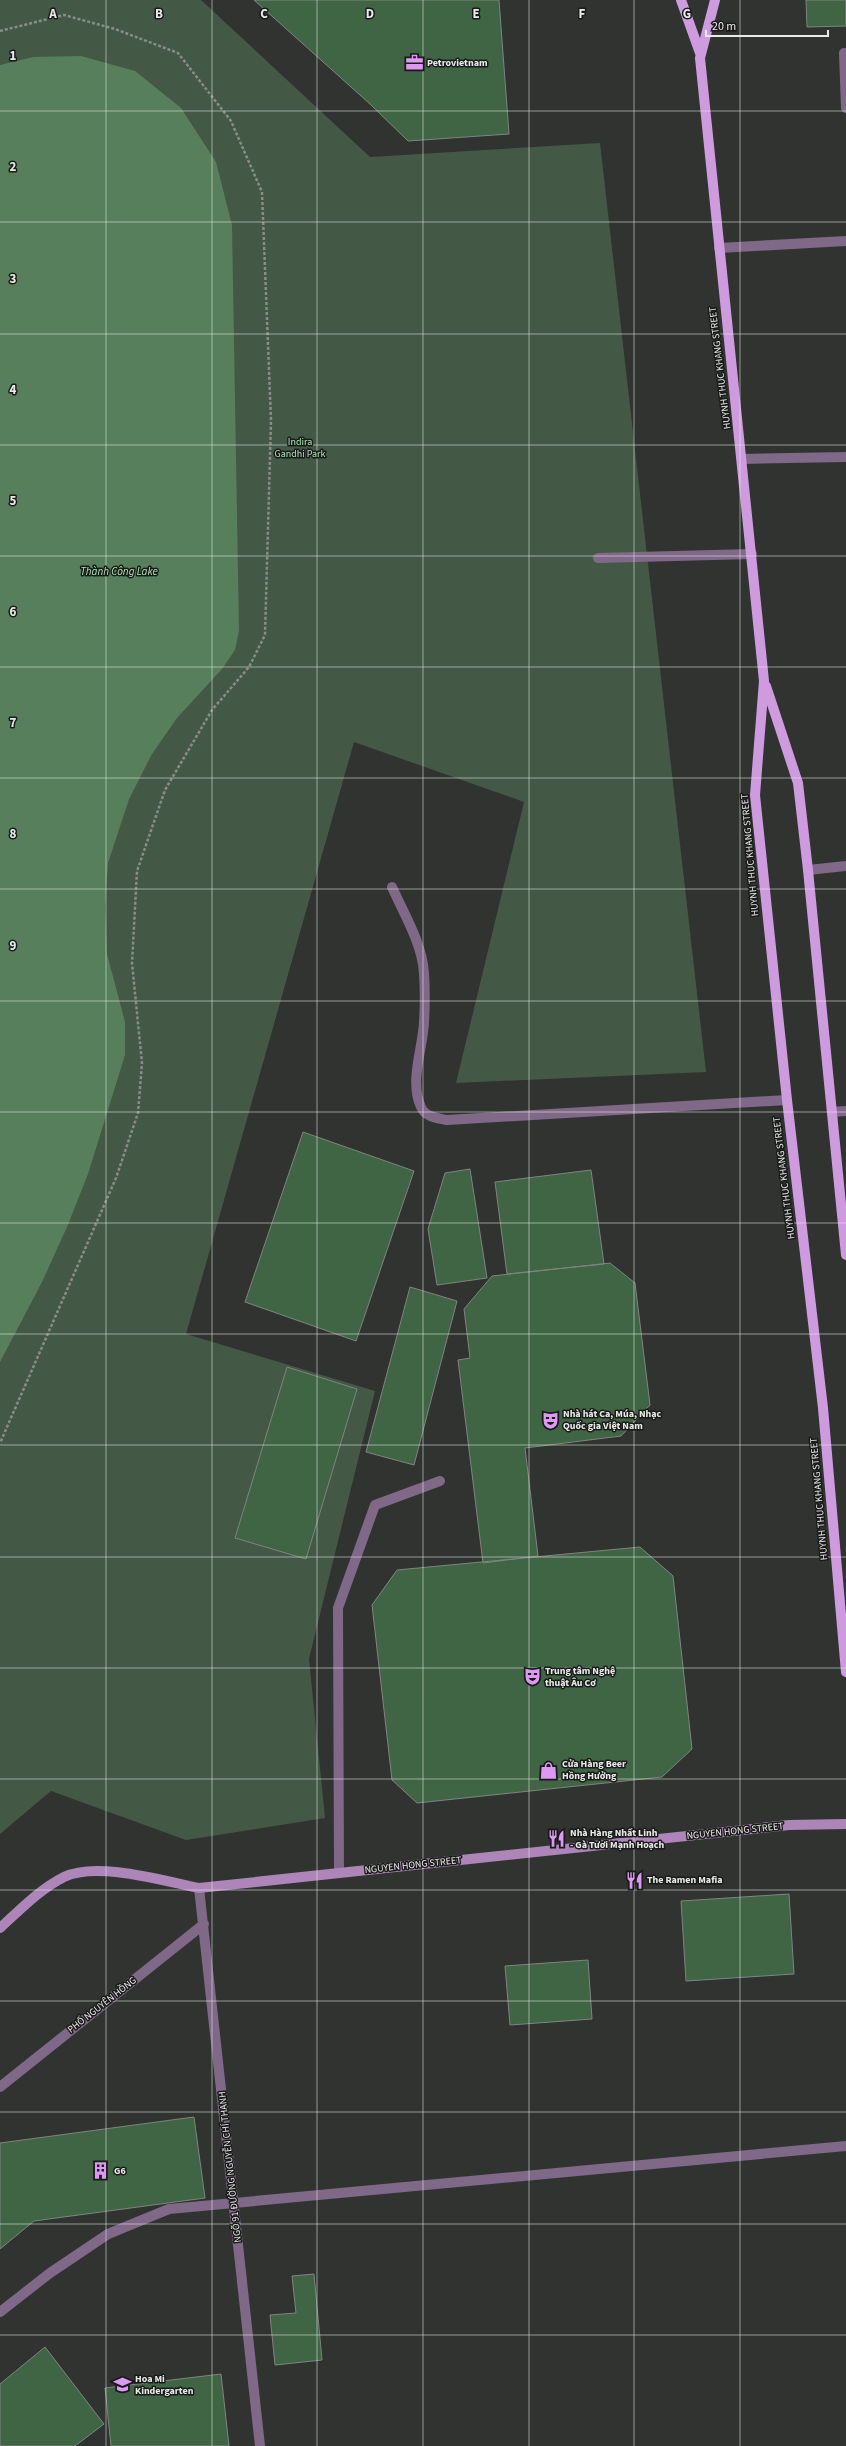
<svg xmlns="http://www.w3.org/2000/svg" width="846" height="2446" font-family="'Source Sans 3',sans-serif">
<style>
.green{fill:#435945}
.water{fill:#587f5c}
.building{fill:#3f6544;stroke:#818481}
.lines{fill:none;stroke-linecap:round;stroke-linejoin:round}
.path{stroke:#898c89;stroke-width:2.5;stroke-dasharray:3 2;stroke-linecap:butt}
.lane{stroke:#806888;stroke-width:10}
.street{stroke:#806888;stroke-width:10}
.secondary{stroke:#ad85b9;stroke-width:10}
.primary{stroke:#cf9bdf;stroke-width:10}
.grid{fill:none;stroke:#e9ebe9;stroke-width:1;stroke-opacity:0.55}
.labels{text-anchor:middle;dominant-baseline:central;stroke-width:3;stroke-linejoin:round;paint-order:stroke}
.poi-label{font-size:10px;font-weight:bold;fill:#e9ebe9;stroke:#191a19;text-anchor:start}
.street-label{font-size:10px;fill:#e9ebe9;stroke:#191a19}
.park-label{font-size:10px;fill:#aae8b1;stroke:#191a19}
.water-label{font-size:11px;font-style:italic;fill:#abe9b1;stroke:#191a19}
.grid-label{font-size:13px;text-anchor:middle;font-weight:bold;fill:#e9ebe9;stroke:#191a19;stroke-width:3;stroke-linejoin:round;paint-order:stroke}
</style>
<rect width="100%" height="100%" fill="#303330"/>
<path class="green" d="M0 0H201L370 157 600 143 706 1072 456 1083 524 802 354 742 186 1334 375 1391 309 1659 325 1818 186 1840 51 1791 0 1834Z"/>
<path class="water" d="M81 56 135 71 181 108 216 162 232 225 239 631 235 650 222 669 177 718 152 754 129 799 108 863 105 908 107 954 125 1022V1055L88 1174 67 1227 42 1282 0 1362V65L33 57Z"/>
<path class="building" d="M254 0H499L509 134 408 141 370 104Z
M806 0H846V26L807 27Z
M303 1132 414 1171 356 1341 245 1302Z
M470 1169 487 1278 437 1285 428 1229 445 1173Z
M591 1170 604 1264 507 1274 495 1182Z
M610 1263 635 1283 650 1405 621 1436 525 1448 538 1556 483 1563 458 1360 470 1358 464 1309 492 1276Z
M410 1287 457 1301 414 1465 366 1452Z
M287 1367 357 1389 306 1559 235 1538Z
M640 1547 673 1576 692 1749 662 1777 417 1803 392 1780 372 1605 397 1570Z
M789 1894 794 1974 686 1981 681 1901Z
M588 1960 592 2019 510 2025 505 1966Z
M194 2117 205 2198 34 2221 0 2249V2143Z
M314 2274 322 2360 275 2365 270 2315 296 2313 292 2276Z
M45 2347 104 2424 75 2446H0V2384Z
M221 2374 229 2446H111L105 2388Z"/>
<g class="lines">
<path class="path" d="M0 31 64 15 115 29 178 53 231 121 262 192 271 421 265 635 249 667 212 710 165 790 137 871 132 963 142 1063 138 1113 116 1178 0 1443"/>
<path class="lane" d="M846 53H844L846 108
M719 248 846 241
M742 459 846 457
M598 558 752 554
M392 887C404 914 422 943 424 973 425 989 425 1006 424 1022 423 1048 409 1081 421 1107 425 1117 437 1118 447 1120L787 1100
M832 1112 846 1111
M339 1873 338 1608 375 1505 440 1481
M0 2312 50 2273 108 2234 169 2209 846 2146"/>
<path class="street" d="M808 870 846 866
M199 1888 260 2446
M0 2087 204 1924"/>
<path class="secondary" d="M0 1928C20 1910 40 1889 64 1877 97 1861 164 1881 199 1888L789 1825 846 1824"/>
<path class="primary" d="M681 0 700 53
M715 0 700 58 764 681 755 795 787 1100 823 1408 846 1672
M766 686 798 783 808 870 846 1255"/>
</g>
<path class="grid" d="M106 0V2446M212 0V2446M317 0V2446M423 0V2446M529 0V2446M634 0V2446M740 0V2446M0 111H846M0 222H846M0 334H846M0 445H846M0 556H846M0 667H846M0 778H846M0 889H846M0 1001H846M0 1112H846M0 1223H846M0 1334H846M0 1445H846M0 1557H846M0 1668H846M0 1779H846M0 1890H846M0 2001H846M0 2112H846M0 2224H846M0 2335H846"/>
<defs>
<symbol id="office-bare" viewBox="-9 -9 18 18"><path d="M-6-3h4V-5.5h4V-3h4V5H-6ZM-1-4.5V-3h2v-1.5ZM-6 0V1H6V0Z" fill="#dd98f3" stroke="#191a19" stroke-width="2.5" paint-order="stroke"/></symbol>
<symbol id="theatre-bare" viewBox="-9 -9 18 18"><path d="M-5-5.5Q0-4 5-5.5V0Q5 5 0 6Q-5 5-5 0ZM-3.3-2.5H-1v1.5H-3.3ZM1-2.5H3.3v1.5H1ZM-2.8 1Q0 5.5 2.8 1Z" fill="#dd98f3" stroke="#191a19" stroke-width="2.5" paint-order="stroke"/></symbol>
<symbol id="shop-bare" viewBox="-9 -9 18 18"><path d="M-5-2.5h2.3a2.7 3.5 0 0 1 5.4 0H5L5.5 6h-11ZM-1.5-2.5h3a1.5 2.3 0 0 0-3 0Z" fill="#dd98f3" stroke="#191a19" stroke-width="2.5" paint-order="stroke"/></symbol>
<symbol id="restaurant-bare" viewBox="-9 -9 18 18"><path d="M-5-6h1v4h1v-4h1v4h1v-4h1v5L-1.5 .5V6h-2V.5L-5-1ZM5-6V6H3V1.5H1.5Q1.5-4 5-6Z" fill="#dd98f3" stroke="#191a19" stroke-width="2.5" paint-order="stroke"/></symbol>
<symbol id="building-bare" viewBox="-9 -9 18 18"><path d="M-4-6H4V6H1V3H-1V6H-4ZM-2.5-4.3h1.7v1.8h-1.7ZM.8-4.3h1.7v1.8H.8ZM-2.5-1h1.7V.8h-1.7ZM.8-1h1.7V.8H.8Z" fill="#dd98f3" stroke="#191a19" stroke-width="2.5" paint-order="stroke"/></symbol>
<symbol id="school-bare" viewBox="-9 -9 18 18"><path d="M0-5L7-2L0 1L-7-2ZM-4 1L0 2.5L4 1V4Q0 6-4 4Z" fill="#dd98f3" stroke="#191a19" stroke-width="2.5" paint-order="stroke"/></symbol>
</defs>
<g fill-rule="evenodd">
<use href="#office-bare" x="402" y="50" width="25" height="25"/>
<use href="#theatre-bare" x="538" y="1408" width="25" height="25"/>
<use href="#theatre-bare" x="520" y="1664" width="25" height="25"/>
<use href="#shop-bare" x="536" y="1758" width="25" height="25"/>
<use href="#restaurant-bare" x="544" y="1826" width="25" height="25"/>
<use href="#restaurant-bare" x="622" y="1868" width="25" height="25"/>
<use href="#building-bare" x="88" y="2158" width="25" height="25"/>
<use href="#school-bare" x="110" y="2372" width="25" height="25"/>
</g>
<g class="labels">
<g class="poi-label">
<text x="427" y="63">Petrovietnam</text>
<text x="563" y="1414">Nhà hát Ca, Múa, Nhạc<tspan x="563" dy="12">Quốc gia Việt Nam</tspan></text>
<text x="545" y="1671">Trung tâm Nghệ<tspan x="545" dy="12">thuật Âu Cơ</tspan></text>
<text x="562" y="1764">Cửa Hàng Beer<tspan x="562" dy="12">Hồng Hưởng</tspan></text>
<text x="570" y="1833">Nhà Hàng Nhất Linh<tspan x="570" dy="12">- Gà Tươi Mạnh Hoạch</tspan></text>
<text x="647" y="1880">The Ramen Mafia</text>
<text x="114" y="2171">G6</text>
<text x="135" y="2379">Hoa Mi<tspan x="135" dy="12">Kindergarten</tspan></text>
</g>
<g class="street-label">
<text transform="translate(720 368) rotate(-97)">HUYNH THUC KHANG STREET</text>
<text transform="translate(750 855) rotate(-95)">HUYNH THUC KHANG STREET</text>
<text transform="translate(784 1178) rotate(-97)">HUYNH THUC KHANG STREET</text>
<text transform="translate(819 1499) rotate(-95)">HUYNH THUC KHANG STREET</text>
<text transform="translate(735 1831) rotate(-6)">NGUYEN HONG STREET</text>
<text transform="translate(413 1865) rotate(-6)">NGUYEN HONG STREET</text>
<text transform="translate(102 2005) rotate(-38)">PHỐ NGUYÊN HỒNG</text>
<text transform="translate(230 2167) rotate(-96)">NGÕ 91 ĐƯỜNG NGUYỄN CHÍ THANH</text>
</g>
<g class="park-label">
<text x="300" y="442">Indira<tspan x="300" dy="12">Gandhi Park</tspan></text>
</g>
<g class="water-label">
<text x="119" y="571">Thành Công Lake</text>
</g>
</g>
<g class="grid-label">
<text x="53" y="18">A</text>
<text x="159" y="18">B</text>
<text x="264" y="18">C</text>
<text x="370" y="18">D</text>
<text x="476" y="18">E</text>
<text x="582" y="18">F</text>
<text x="687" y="18">G</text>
<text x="13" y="60">1</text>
<text x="13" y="171">2</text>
<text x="13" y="283">3</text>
<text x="13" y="394">4</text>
<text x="13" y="505">5</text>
<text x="13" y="616">6</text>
<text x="13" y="727">7</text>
<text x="13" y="838">8</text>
<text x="13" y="950">9</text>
</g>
<path d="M706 30v6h122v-6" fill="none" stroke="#e9ebe9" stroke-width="2"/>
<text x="712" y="30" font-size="12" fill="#e9ebe9" stroke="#191a19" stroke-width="3" paint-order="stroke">20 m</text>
</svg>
